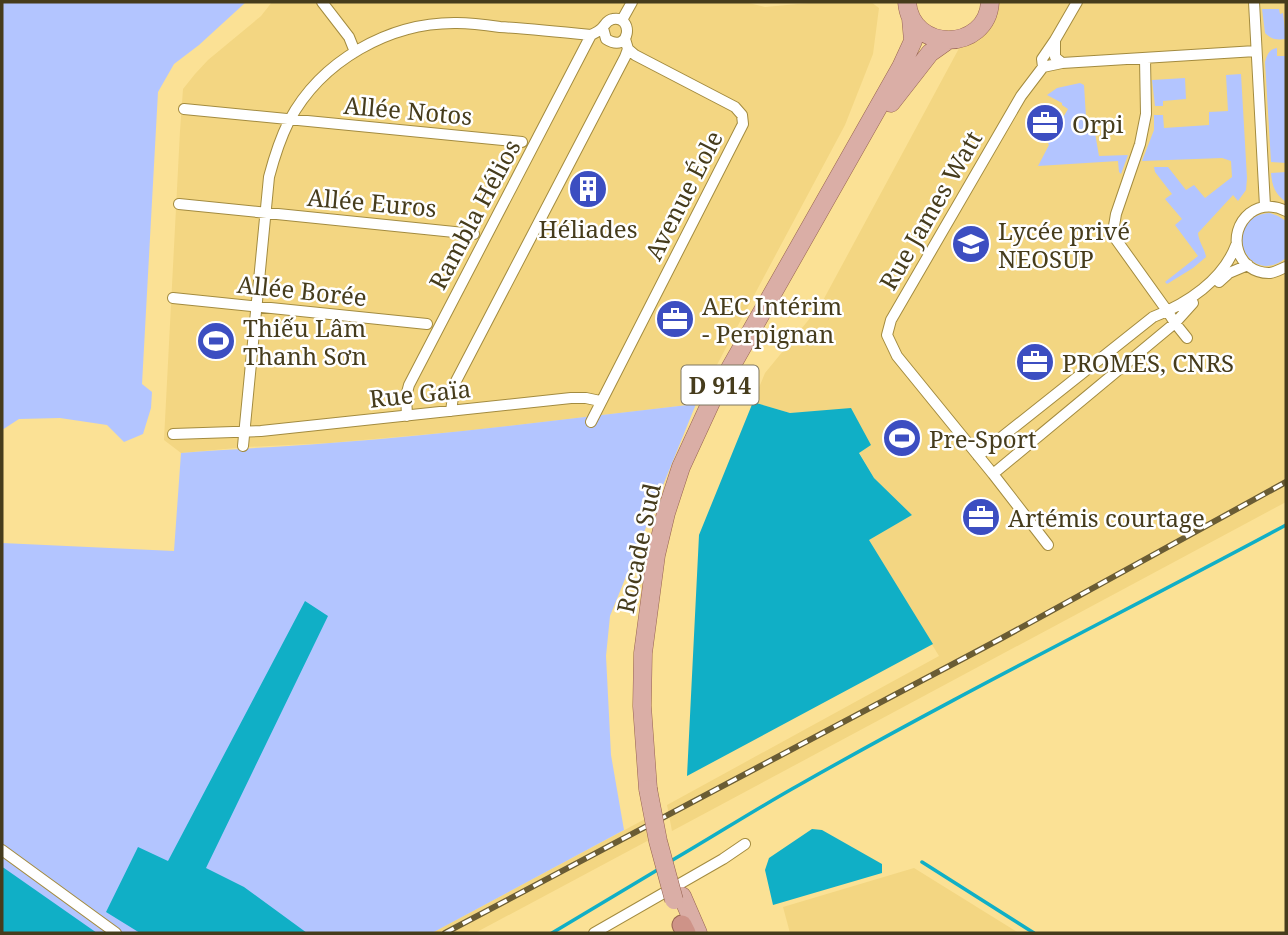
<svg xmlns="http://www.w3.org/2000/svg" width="1288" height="935" font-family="'Noto Serif',serif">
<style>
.built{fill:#f3d682}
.green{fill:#b3c5ff}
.water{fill:#10afc6}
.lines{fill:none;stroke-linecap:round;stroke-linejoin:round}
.stream{stroke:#10afc6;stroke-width:3.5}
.minor-casing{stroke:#a38b3f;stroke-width:12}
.primary-casing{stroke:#97634f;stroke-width:19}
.trunk-casing{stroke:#97634f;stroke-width:21}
.minor{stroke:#fff;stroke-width:10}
.primary{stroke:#daaea6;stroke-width:18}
.trunk{stroke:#ce9388;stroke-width:19}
.rail-casing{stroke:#6a5c34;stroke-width:6}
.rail{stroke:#fff;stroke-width:3.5;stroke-dasharray:10;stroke-linecap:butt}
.primary-bridge-casing{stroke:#97634f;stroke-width:19;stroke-linecap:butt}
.primary-bridge{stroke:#daaea6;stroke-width:18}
.labels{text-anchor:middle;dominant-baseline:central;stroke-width:5;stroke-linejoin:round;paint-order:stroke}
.shield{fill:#fff;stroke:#7e7660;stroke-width:2}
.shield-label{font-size:23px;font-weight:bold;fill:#463c1c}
.street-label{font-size:24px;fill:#463c1c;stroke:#fff}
.poi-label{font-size:24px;fill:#463c1c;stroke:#fff;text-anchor:start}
</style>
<rect width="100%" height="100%" fill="#fbe195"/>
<path class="built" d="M272 2H745L765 7 820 2H871L879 8 873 54 845 125 696 404 464 431 329 443 247 447 181 453 164 440 180 131 183 89 195 74 208 60 261 16Z
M984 2H1286V502L672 831 667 805 939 656 868 540 912 515 874 478 859 452 851 409 790 413 753 402 765 373 820 306Z
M647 818 651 839 475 933H432Z
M914 868 1019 933H790L783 907Z"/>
<path class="green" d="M2 2H246L199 45 174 64 158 92 142 384 152 392 151 408 143 434 124 442 107 425 60 418 19 419 2 430Z
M1279 9 1280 14 1283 13 1286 39C1277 40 1272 40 1265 33L1262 9Z
M1277 48V56H1286V163L1271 162 1265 62C1267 55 1269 49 1277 48Z
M1241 74 1247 178 1246 190 1238 201 1233 195 1198 233C1199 243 1205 249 1206 257L1193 268 1167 284 1165 282 1198 256 1175 225 1182 219 1165 199 1172 194 1155 172 1154 167H1168L1186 190 1194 185 1205 198 1232 177 1231 161 1222 158 1142 161 1154 130V115H1163L1164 128 1209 125V112L1228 111 1226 75Z
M1185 78 1186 99 1163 101V106H1155L1152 80Z
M1080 83 1084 85 1087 133H1095L1099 156 1128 155 1121 174 1119 172 1118 161 1038 166 1049 145 1048 143 1068 109 1062 105V103L1047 95 1057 88Z
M1286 172V202C1275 194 1272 186 1271 173Z
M1270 213 1278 216 1286 221V258C1246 290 1218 216 1270 213Z
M696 404 610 616 606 656 611 755 624 830 432 933H2V543L174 551 181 453C231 449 280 447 330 443 452 434 574 418 696 404Z"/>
<path class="water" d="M753 402 790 413 851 408 871 445 859 453 874 478 912 515 869 540 933 644 687 776 699 535Z
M305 601 328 616 206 868 244 887 307 933H140L106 912 138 847 168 861Z
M812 829 822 830 882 864V873L773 905 765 870 769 858Z
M2 867 4 868 97 933H2Z"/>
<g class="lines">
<path class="stream" d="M671 861C714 836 756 809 799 785 959 694 1124 612 1286 525
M922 862 1034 933
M552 933 659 869"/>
<defs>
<path id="minor" d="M322 2 349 37 355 52
M1254 2 1265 206
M622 20 632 2
M1055 40 1077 2
M1145 59 1146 114 1140 144 1116 214 1114 226 1115 238 1168 312 1175 323 1187 338
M1043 67 1042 59 1055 40V57L1062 63
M184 109 522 142
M179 204 474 234
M1286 211C1274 205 1261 205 1250 213 1225 233 1237 274 1270 273 1276 272 1281 269 1286 267
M1219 282 1229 273 1248 265
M173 298 427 324
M451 411 455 383 625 57 628 49
M407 416 406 396 409 385 591 35
M591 422 743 124 742 115 735 107 635 55 628 49 625 39
M173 434 261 431 571 398H586L600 401
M243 446 269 177C274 158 280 139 289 121 321 61 389 22 457 23 472 23 486 25 500 27 531 29 561 32 591 35 595 33 598 32 601 29 605 26 606 20 613 19 634 15 631 55 606 39L603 28
M978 456 1153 317C1187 304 1223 280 1236 245
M993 474 1175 323 1193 303
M1048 545 993 474 897 356 887 335 891 320 1021 96 1043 67 1062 63 1256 51
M2 850 116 933
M594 933 723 859 745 844"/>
<path id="primary" d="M907 2C911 53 987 52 990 2
M891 103 930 53 947 41
M648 789 642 706 643 653 656 555 666 513 681 467 711 402 901 67 913 41 911 18
M682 896 698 933"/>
<path id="trunk" d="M682 925 686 933"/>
</defs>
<use href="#minor" class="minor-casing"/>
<use href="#primary" class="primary-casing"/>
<use href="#trunk" class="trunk-casing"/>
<use href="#minor" class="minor"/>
<use href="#primary" class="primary"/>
<use href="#trunk" class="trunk"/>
<defs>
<path id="rail" d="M445 933 1002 638 1286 482"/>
</defs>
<use href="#rail" class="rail-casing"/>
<use href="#rail" class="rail"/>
<defs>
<path id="primary-bridge" d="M648 789 658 841 674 900"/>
</defs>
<use href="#primary-bridge" class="primary-bridge-casing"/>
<use href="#primary-bridge" class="primary-bridge"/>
</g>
<defs>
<symbol id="office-disc" viewBox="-11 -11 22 22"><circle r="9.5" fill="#3c4ec1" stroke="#fff"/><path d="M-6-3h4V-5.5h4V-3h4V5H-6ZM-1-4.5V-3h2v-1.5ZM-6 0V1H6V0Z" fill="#fff"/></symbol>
<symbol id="building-disc" viewBox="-11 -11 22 22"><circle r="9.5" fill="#3c4ec1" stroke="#fff"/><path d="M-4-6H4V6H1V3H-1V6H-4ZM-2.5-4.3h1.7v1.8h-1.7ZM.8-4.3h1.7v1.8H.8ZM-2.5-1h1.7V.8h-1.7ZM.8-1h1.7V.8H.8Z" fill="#fff"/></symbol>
<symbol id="school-disc" viewBox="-11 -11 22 22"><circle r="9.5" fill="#3c4ec1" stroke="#fff"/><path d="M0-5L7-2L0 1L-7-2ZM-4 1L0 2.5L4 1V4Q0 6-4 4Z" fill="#fff"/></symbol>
<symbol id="stadium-disc" viewBox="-11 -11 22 22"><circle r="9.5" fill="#3c4ec1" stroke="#fff"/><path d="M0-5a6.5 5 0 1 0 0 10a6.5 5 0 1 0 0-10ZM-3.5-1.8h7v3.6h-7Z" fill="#fff"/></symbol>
</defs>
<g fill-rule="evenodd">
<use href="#office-disc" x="1023" y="101" width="44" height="44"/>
<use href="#building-disc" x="566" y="167" width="44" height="44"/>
<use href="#school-disc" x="949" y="222" width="44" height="44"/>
<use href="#office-disc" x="653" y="297" width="44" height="44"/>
<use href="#stadium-disc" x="194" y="319" width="44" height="44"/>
<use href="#office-disc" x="1013" y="340" width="44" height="44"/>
<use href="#stadium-disc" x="880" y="416" width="44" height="44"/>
<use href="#office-disc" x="959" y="495" width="44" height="44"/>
</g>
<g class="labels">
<rect class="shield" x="681.5" y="365.5" width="77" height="39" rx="5"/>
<g class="shield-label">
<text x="720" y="385">D 914</text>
</g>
<g class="street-label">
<text transform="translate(408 110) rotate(5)">Allée Notos</text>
<text transform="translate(683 195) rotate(-63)">Avenue Éole</text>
<text transform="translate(372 202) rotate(5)">Allée Euros</text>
<text transform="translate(930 210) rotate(-60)">Rue James Watt</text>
<text transform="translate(474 214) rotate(-62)">Rambla Hélios</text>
<text transform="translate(302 290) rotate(6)">Allée Borée</text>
<text transform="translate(420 393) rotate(-6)">Rue Gaïa</text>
<text transform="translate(638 548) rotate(-78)">Rocade Sud</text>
</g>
<g class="poi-label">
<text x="1072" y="123">Orpi</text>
<text x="588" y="228" text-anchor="middle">Héliades</text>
<text x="998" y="230">Lycée privé<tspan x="998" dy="28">NEOSUP</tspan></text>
<text x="702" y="305">AEC Intérim<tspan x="702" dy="28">- Perpignan</tspan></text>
<text x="243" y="327">Thiếu Lâm<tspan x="243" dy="28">Thanh Sơn</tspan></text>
<text x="1062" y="362">PROMES, CNRS</text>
<text x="929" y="438">Pre-Sport</text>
<text x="1008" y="517">Artémis courtage</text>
</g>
</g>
<rect width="1288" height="935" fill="none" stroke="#463c1c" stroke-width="7"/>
</svg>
